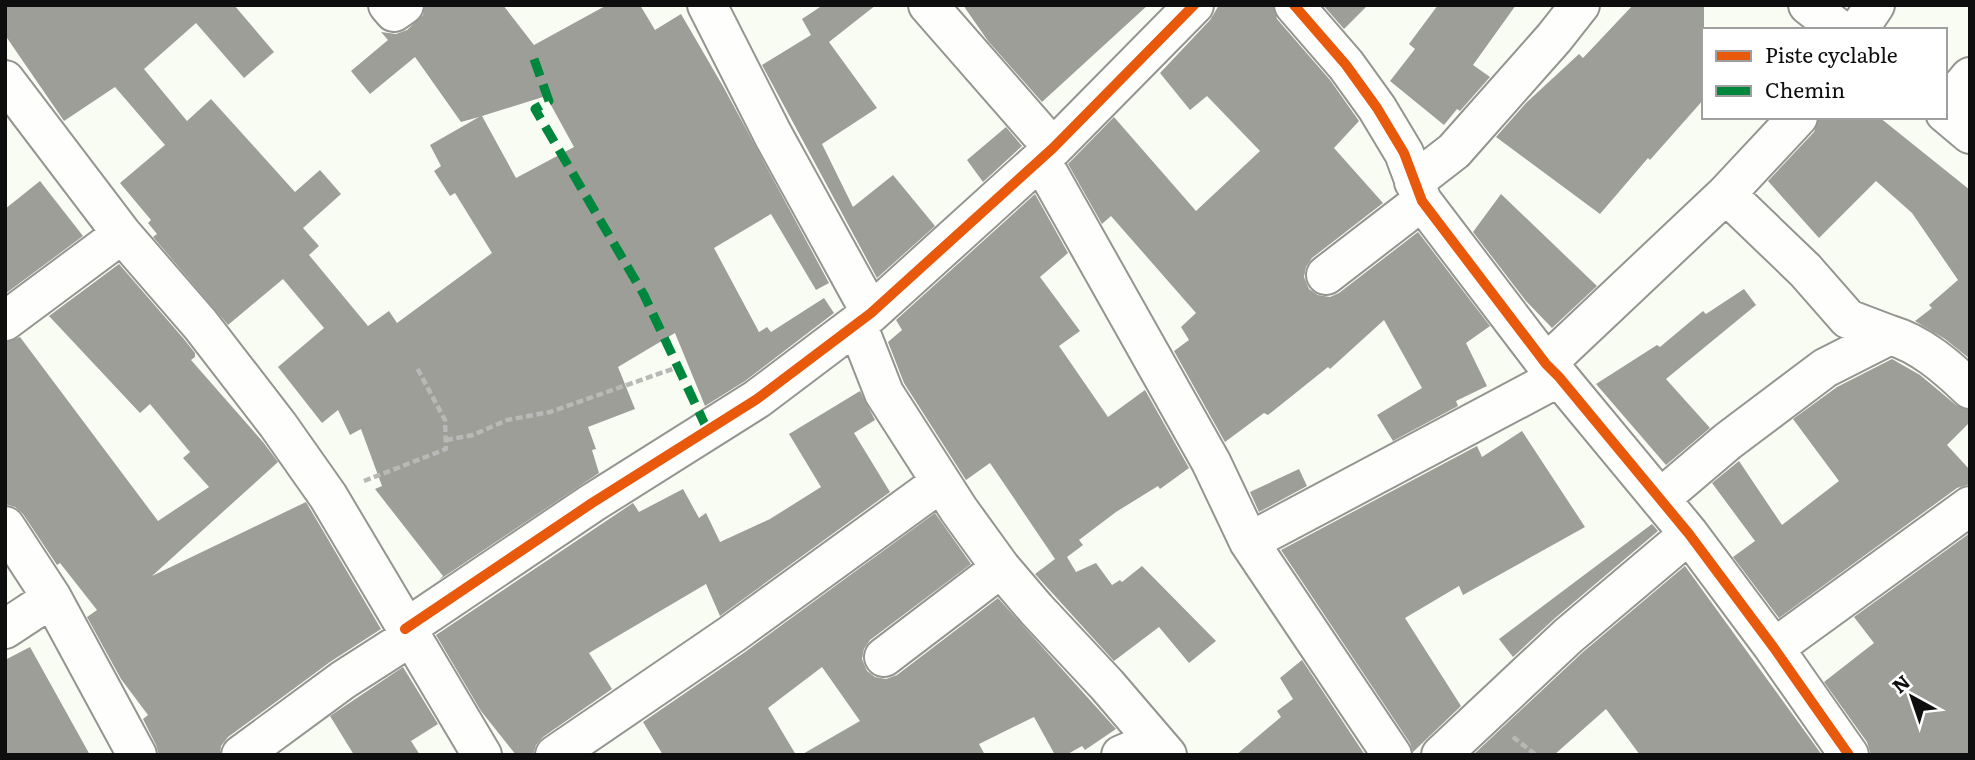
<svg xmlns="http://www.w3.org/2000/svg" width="1975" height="760" font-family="Literata,serif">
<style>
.building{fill:#9e9e98;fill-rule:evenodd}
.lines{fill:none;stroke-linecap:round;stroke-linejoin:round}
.street-casing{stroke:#949591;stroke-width:42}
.path{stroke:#b8b8b6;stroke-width:4.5;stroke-dasharray:7 3.5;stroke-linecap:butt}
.street{stroke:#fefffd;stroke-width:38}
.quiet{stroke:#00873e;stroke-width:9;stroke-dasharray:18 9;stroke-linecap:butt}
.cycleway-casing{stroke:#fff;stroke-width:15}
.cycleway{stroke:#e8590c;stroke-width:10}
</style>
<rect width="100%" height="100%" fill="#f9fcf2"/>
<path class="building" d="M5 5H234L274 52 244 78 196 23 144 69 187 121 211 99 295 192 320 170 341 194 303 228 319 246 309 255 368 326 389 311 397 323 492 253 455 193 450 196 434 171 441 166 430 145 479 117 461 122 415 57 370 94 351 71 388 40 381 32 396 34 407 30 423 15 425 5H503L534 45 607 5H640L655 30 681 14 724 88 829 283 816 290 771 214 714 248 759 332 767 327 771 332 824 298 834 313 745 381 705 406 675 333 618 367 635 409 588 427 596 449 592 450 599 473 439 580 443 576 375 489 382 486 361 429 350 435 338 410 322 423 278 367 324 328 283 279 228 325 153 237 157 234 148 223 151 220 120 183 165 145 115 87 64 121 5 35ZM546 96 574 147 516 178 482 116Z
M823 5H876L829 42 877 108 822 144 853 207 893 175 935 226 877 278 762 65 811 35 802 19Z
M963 5H1148L1042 102 988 41Z
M1219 5H1273L1277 19 1330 80 1359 121 1334 148 1383 203 1312 258 1306 267 1304 277 1309 289 1318 295 1330 297 1339 293 1418 232 1490 326 1466 343 1487 386 1456 401 1458 406 1393 441 1377 415 1422 388 1384 320 1330 369 1328 367 1268 415 1264 413 1225 442 1174 351 1189 340 1181 327 1196 313 1111 216 1102 224 1068 164 1114 117 1196 211 1260 151 1207 96 1190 110 1160 73 1210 20Z
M1323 5H1368L1344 29Z
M1438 5H1516L1473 65 1490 77 1460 111 1457 109 1444 125 1390 81 1415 49 1409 44Z
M1633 5H1704V99L1650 160 1648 158 1600 214 1496 137 1526 103 1579 54 1583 58Z
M1819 117H1879L1970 190V359L1945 339 1915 321 1932 308 1929 305 1958 280 1912 213 1876 181 1819 238 1768 181 1814 132Z
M1006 127 1022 146 983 182 967 160Z
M40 181 83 236 5 294V209Z
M1035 194 1068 253 1040 277 1080 331 1059 346 1108 417 1145 390 1189 468 1160 489 1158 486 1116 512 1079 540 1083 545 1067 557 1076 572 1096 563 1112 585 1120 580 1122 582 1142 566 1216 641 1189 663 1159 627 1114 661 1035 574 1055 559 990 463 966 480 904 383 888 342 902 330 896 320Z
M1501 194 1597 286 1552 328 1526 301 1473 232Z
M119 264 183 338 195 353V357L191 360 263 442 278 462 152 576 306 502 381 629 330 662 228 737 221 746 220 755H159L156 745 143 719 148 715 121 679 87 617 97 610 60 563 57 565 23 514 15 507 5 504V342L20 337 158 521 209 487 183 458 190 452 150 404 140 413 49 316Z
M1744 289 1756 305 1666 379 1710 428 1666 465 1596 384 1657 345 1660 347 1703 311 1706 314Z
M1892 359 1920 375 1956 405 1970 410V422L1947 445 1970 470V484L1957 488 1779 618 1733 557 1755 541 1712 483 1739 461 1782 525 1839 481 1793 419 1837 387Z
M860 391 875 420 854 433 890 492 720 616 706 584 589 653 612 689 543 737 536 745 533 755H516L481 711 436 635 633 503 639 512 683 489 699 518 706 513 720 542 770 519 821 487 789 434Z
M1522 431 1585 527 1463 595 1459 586 1405 618 1461 706 1413 752 1410 743 1281 550 1477 446 1482 457Z
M1299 469 1307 486 1259 512 1250 492Z
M935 513 971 564 870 640 864 649 862 659 867 671 875 677 886 679 897 675 998 598 1116 729 1085 750 1082 746 1066 755H1055L1034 717 979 744 985 755H801L860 721 822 667 768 708 796 755H663L643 722 745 652Z
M1652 524 1658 531 1554 619 1513 657 1499 639Z
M1970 533V755H1871L1867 742 1824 682 1874 643 1854 617Z
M1685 566 1822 755H1640L1606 709 1554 755H1473L1583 652Z
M30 647 90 755H5V660Z
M1302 660 1365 755H1236L1281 717 1277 711 1293 699 1280 678Z
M403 667 438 724 411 741 420 755H354L330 716Z"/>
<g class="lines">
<defs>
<path id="street" d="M388 5 394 12 404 5
M707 5 773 135 871 313
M928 5 1053 148
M1294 5 1346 65 1377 108 1404 153 1422 201 1546 364 1559 377 1689 534 1774 648 1849 755
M1808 5 1840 30
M1858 30 1875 5
M5 80 122 234 200 324 278 425 328 496 482 755
M1945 107 1970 77
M1945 113 1970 134
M1041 160 1211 462 1249 542 1392 755
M1414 182 1454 151 1554 38 1580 5
M1326 275 1422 201
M5 321 122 234
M857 324 884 393 959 510 1001 568 1036 609 1107 685 1167 755
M1890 335C1921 344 1947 367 1970 389
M1546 364 1726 194 1798 117
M1661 498 1728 441 1825 368 1890 335 1848 319 1805 270 1726 194
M5 526 52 598 137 755
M1249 542 1559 377
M5 629 52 598
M405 629 592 503 757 399 871 313 1053 148 1194 5
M1774 648 1970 506
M884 657 1001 568
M241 755 343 680 410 637
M555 755 732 634 940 483
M1121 755 1154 741
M1441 755 1568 636 1689 534"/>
</defs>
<use href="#street" class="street-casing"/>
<path class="path" d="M446 440 473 435 507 420 550 412 678 367
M364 481 446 449 445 420 416 366
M1513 737 1536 755"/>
<use href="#street" class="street"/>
<path class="quiet" d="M534 59 549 101 535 109 644 295 708 431"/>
<defs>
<path id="cycleway" d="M1294 5 1346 65 1377 108 1404 153 1422 201 1546 364 1559 377 1689 534 1774 648 1849 755
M405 629 592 503 757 399 871 313 1053 148 1194 5"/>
</defs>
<use href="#cycleway" class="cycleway-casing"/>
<use href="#cycleway" class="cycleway"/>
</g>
<rect width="1975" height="760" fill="none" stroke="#0e0e0e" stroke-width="14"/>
<rect x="1702" y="28" width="245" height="91" fill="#ffffff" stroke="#9f9f9f" stroke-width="2"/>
<rect x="1716" y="51" width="35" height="10" fill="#e8590c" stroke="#9f9f9f" stroke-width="2"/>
<text x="1765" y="63" font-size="21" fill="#0e0e0e">Piste cyclable</text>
<rect x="1716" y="86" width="35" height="10" fill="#00873e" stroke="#9f9f9f" stroke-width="2"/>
<text x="1765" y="98" font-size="21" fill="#0e0e0e">Chemin</text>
<g transform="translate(1912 697) rotate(320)" stroke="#ffffff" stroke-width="5" paint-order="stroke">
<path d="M0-5L12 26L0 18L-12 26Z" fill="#0e0e0e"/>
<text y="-10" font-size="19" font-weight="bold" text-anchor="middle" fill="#0e0e0e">N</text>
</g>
</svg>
